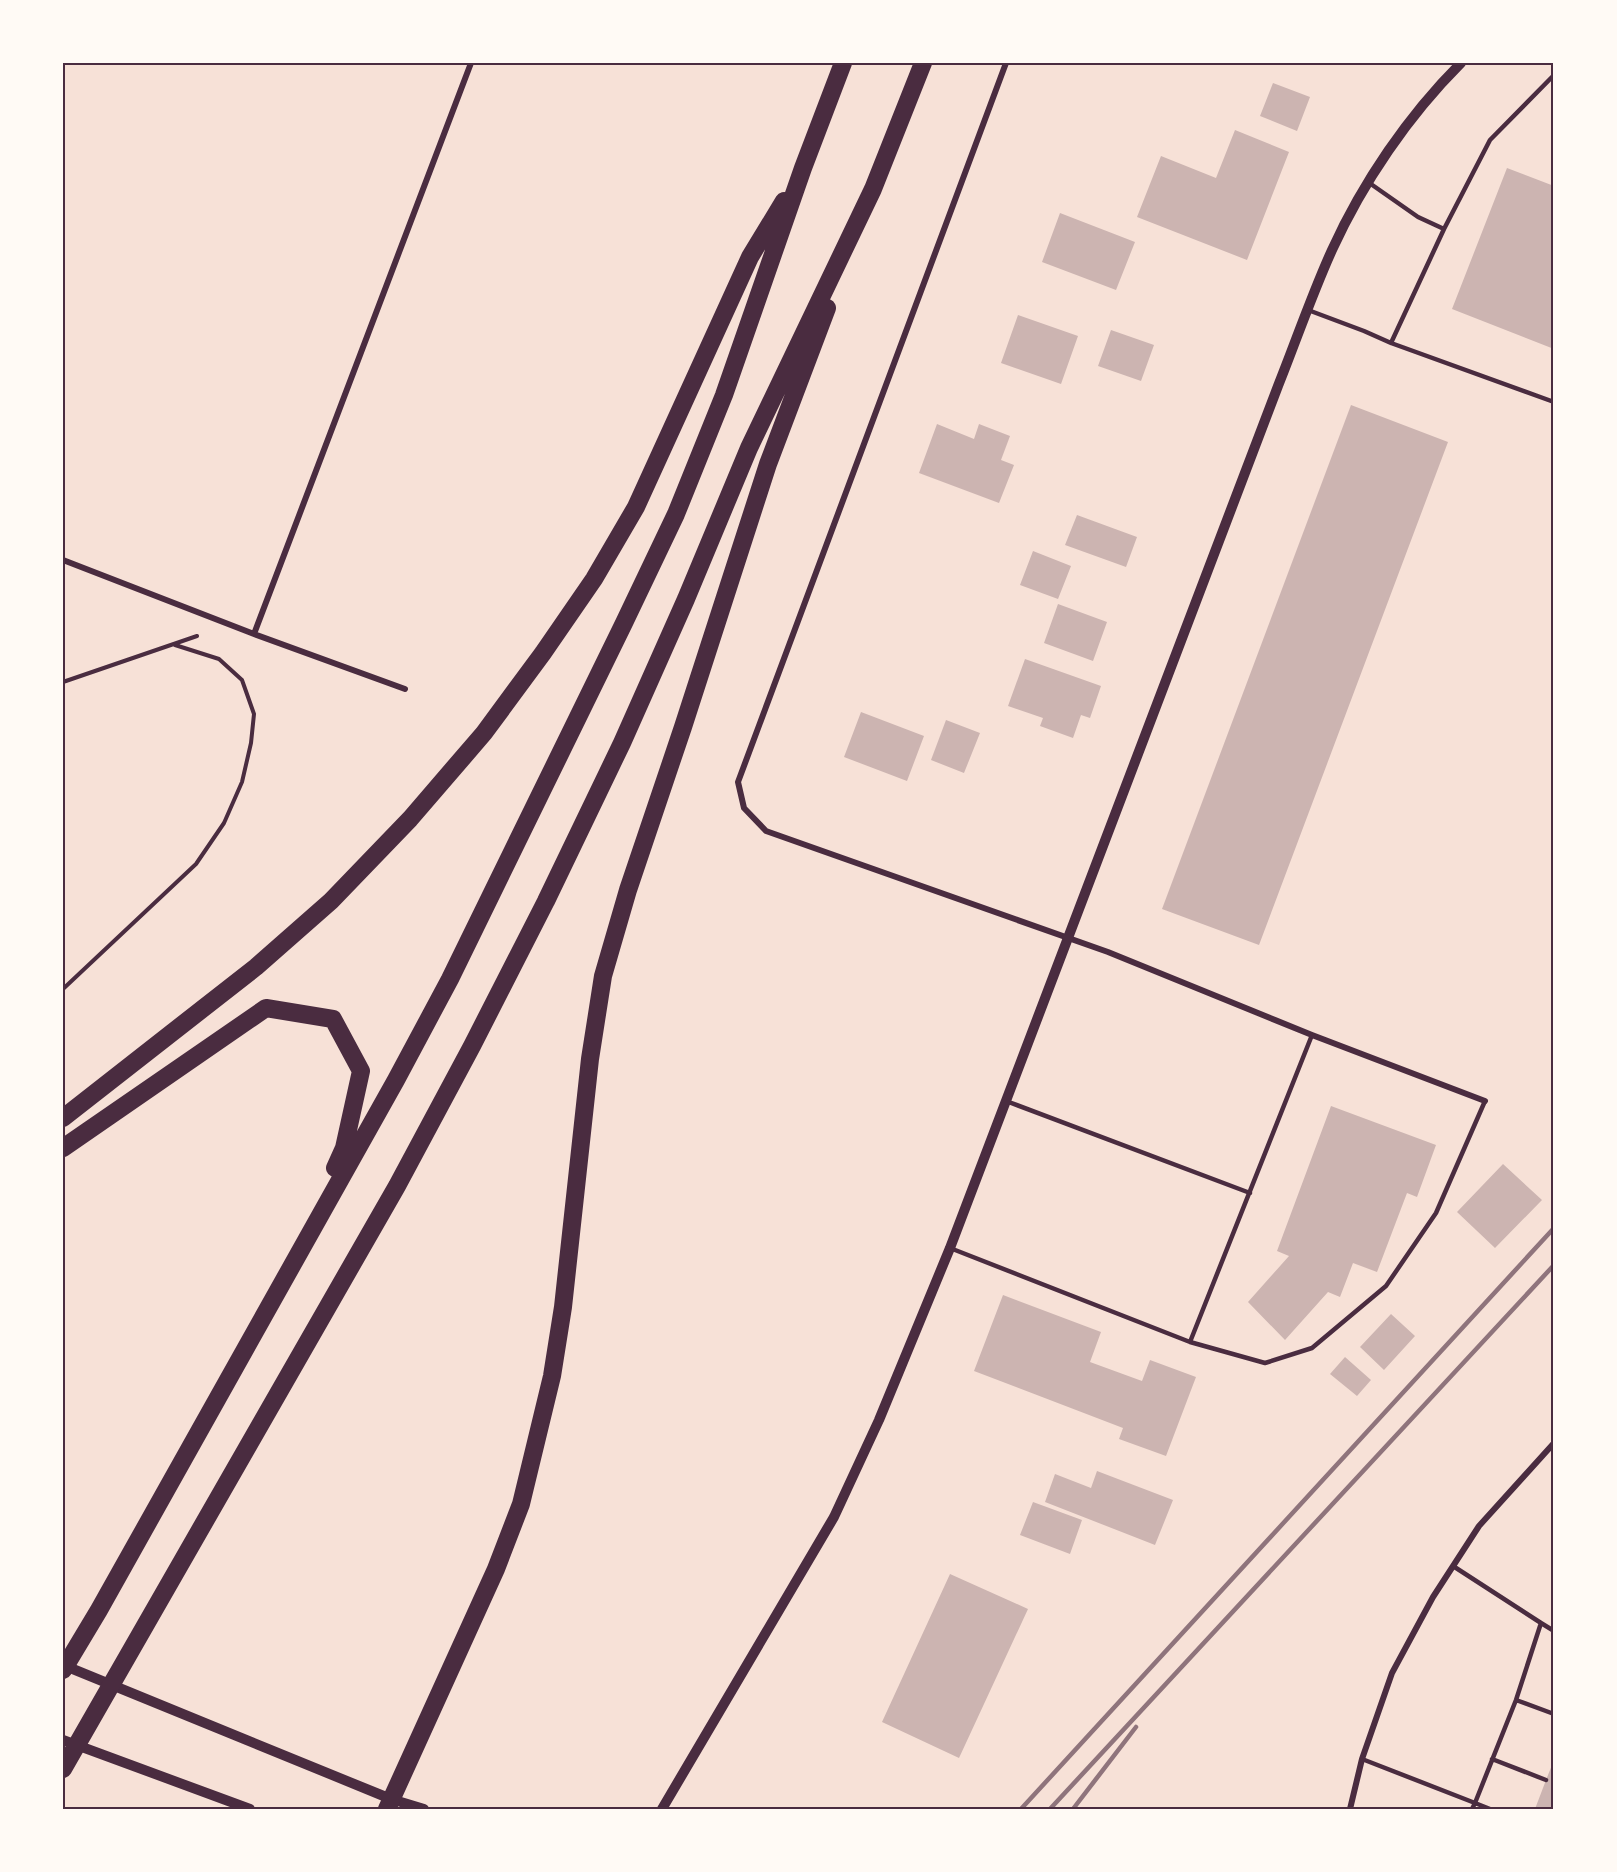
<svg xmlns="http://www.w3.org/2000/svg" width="1617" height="1872" font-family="'Playfair Display',serif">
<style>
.building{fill:#ccb4b1}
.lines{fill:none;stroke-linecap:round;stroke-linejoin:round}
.path{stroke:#4a2c40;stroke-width:4}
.service{stroke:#4a2c40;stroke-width:4.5}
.minor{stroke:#4a2c40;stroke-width:6}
.tertiary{stroke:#4a2c40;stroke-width:10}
.motorway{stroke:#4a2c40;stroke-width:18}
.rail{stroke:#8f747c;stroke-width:4.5}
.neatline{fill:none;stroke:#4a2c40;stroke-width:2}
</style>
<rect width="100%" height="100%" fill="#f7e1d7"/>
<path class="building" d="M1273 83 1310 97 1297 131 1260 116Z
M1235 130 1289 152 1247 260 1137 217 1161 156 1216 178Z
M1507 168 1554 186V349L1452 309Z
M1060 213 1135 242 1116 290 1042 262Z
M1018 315 1078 336 1061 384 1001 363Z
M1111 330 1154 345 1141 381 1098 366Z
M1351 405 1448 442 1259 945 1162 909Z
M937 424 974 439 979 424 1010 436 1001 460 1014 465 999 503 919 473Z
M1077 515 1137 537 1126 567 1065 545Z
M1033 551 1071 566 1058 599 1020 585Z
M1058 604 1107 622 1093 661 1044 643Z
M1025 659 1101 686 1090 718 1081 715 1073 738 1040 726 1043 718 1008 706Z
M861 712 924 736 907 781 844 757Z
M946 720 980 733 964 773 931 760Z
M1331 1106 1436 1145 1417 1197 1407 1193 1377 1272 1353 1263 1340 1297 1328 1292 1285 1340 1248 1302 1289 1256 1277 1251Z
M1503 1164 1542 1200 1495 1248 1457 1212Z
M1003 1295 1101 1332 1090 1362 1142 1381 1150 1360 1196 1377 1166 1456 1119 1439 1123 1428 974 1371Z
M1391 1314 1415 1336 1384 1370 1360 1347Z
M1345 1357 1371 1380 1357 1396 1330 1374Z
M1097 1471 1173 1500 1155 1545 1045 1502 1055 1474 1091 1488Z
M1033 1502 1082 1520 1070 1554 1020 1535Z
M950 1574 1028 1609 959 1758 882 1722Z
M1554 1760V1809H1535L1546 1780Z"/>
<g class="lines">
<path class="path" d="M63 682 197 636
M63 989 196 864 224 823 242 782 251 743 254 714 242 680 219 659 175 645"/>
<path class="service" d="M1368 182 1418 217 1444 229
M1308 310 1364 331 1391 343 1554 402
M1391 343 1444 229 1490 140 1554 75
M1006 1101 1250 1193
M950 1248 1190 1342 1312 1035
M1190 1342 1265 1363 1312 1348 1386 1286 1436 1213 1485 1101
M1541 1623 1554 1631
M1516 1700 1554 1714
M1362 1759 1475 1803 1516 1700 1541 1623 1453 1566
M1492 1759 1546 1780
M1472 1809 1475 1803 1490 1809"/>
<path class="minor" d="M1006 63 738 782 744 808 766 831 1108 952 1312 1035 1485 1101
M63 560 254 634 405 689
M254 634 471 63
M1350 1809 1362 1759 1392 1673 1433 1597 1479 1526 1554 1443"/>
<path class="tertiary" d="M63 1665 391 1799 424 1809
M63 1740 250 1809
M662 1809 834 1517 879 1420 950 1248 1278 386C1296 341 1312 294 1332 250 1363 182 1408 116 1461 63"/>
<path class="motorway" d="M63 1118 256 967 331 901 410 819 484 733 543 653 594 579 636 507 750 257 784 201
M63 1148 266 1008 333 1019 361 1071 344 1148 335 1168
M63 1670 99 1610 396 1080 450 979 624 623 676 514 724 395 803 168 843 63
M63 1769 397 1186 472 1046 546 901 622 743 686 599 749 448 873 189 923 63
M387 1809 496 1569 521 1504 552 1376 563 1307 590 1059 603 976 628 890 683 727 768 464 827 308"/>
<path class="rail" d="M1021 1809 1554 1228
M1050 1809 1554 1265
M1073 1809 1136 1727"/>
</g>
<rect width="1617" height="1872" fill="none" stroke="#fffaf5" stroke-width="129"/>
<rect x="64" y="64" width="1488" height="1744" class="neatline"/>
</svg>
